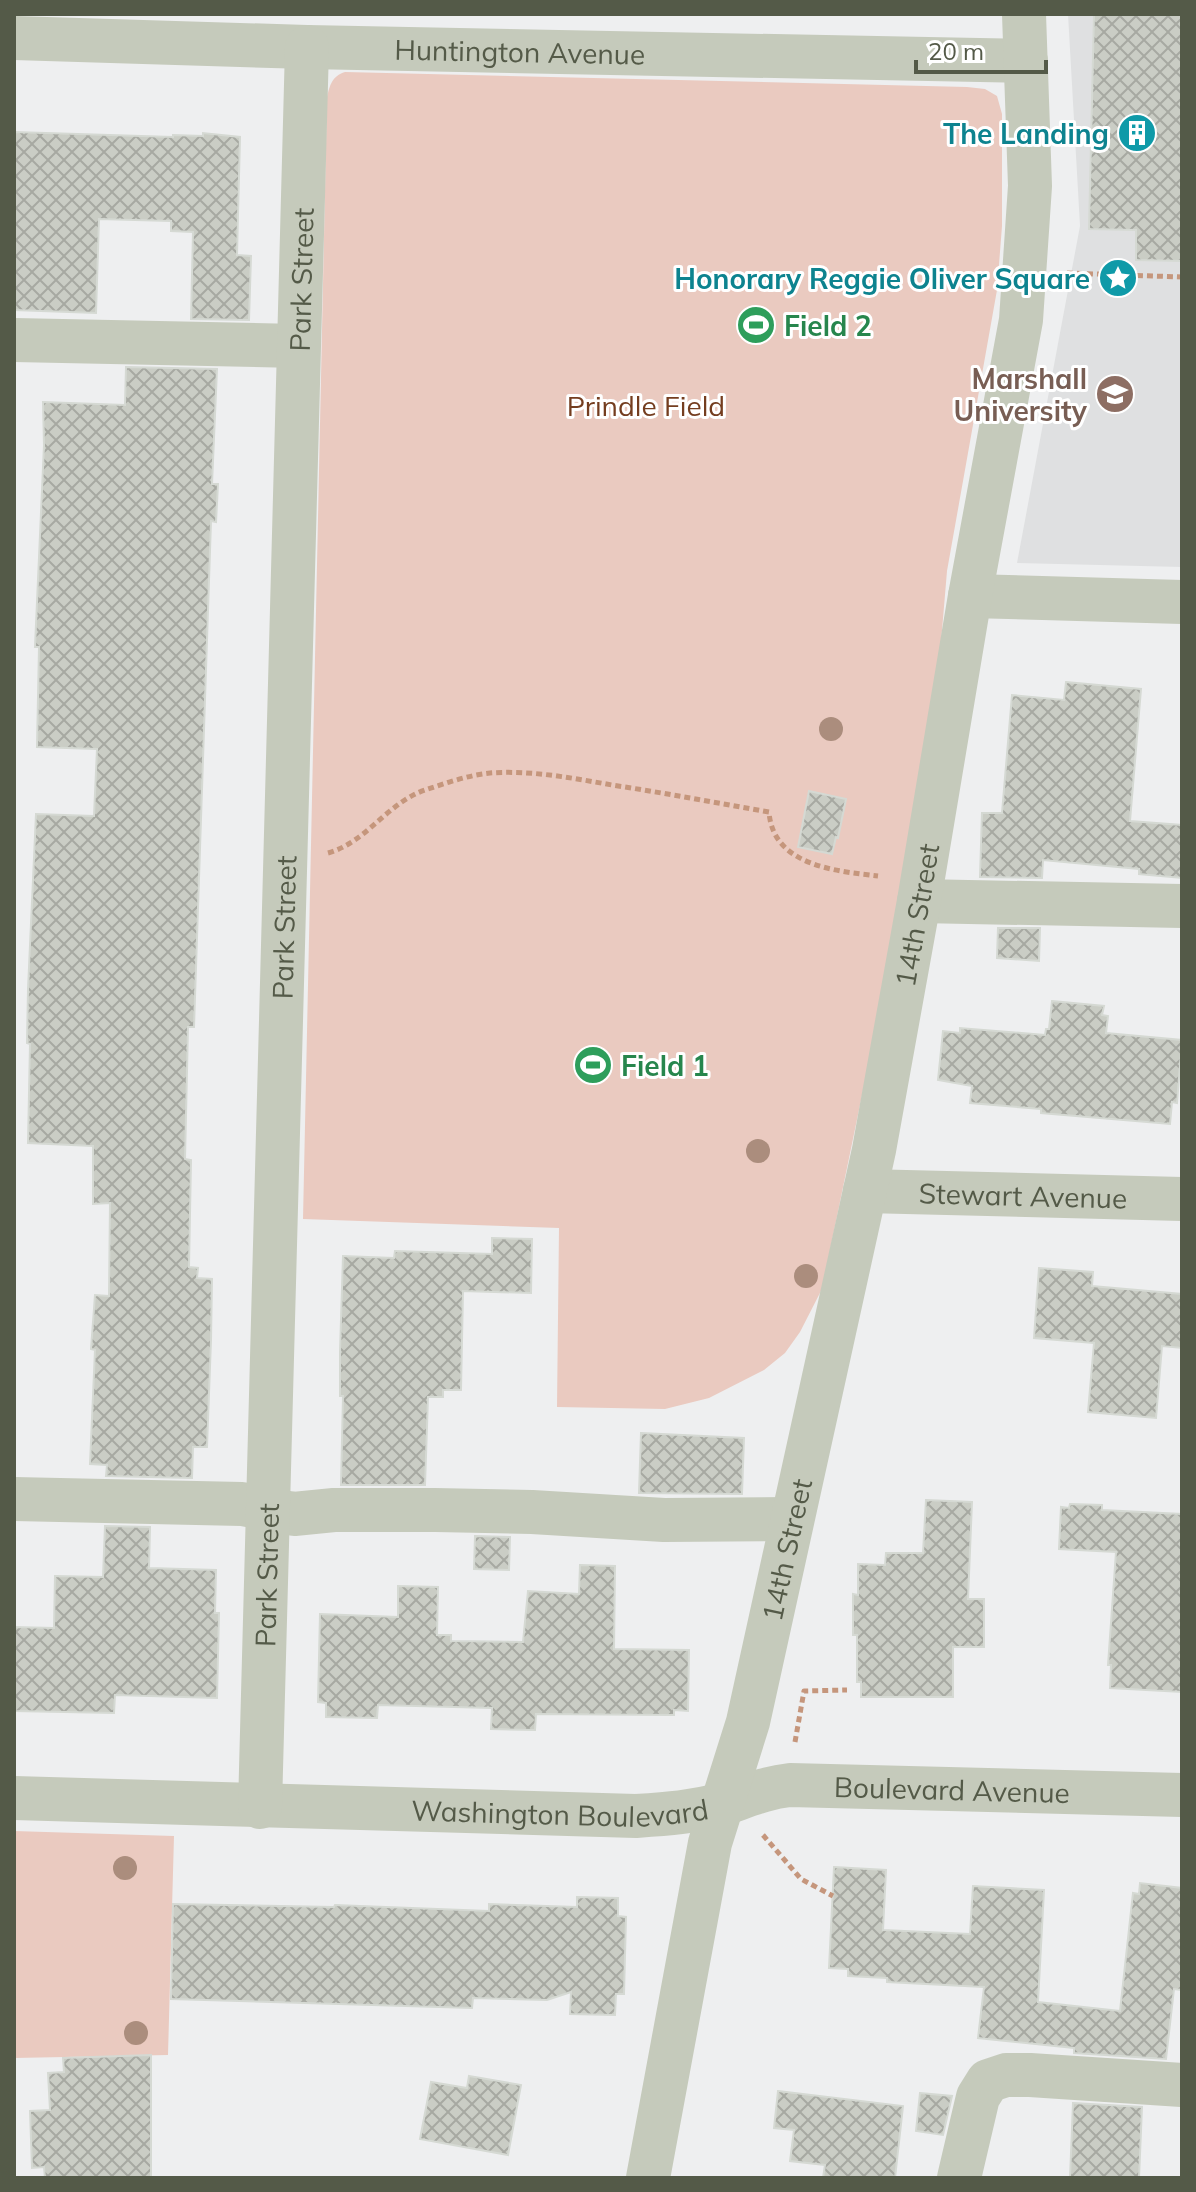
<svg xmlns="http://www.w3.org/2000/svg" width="1196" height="2192" font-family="Mulish,sans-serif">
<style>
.education{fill:#dfe0e1}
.green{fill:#eacac0}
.building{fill:url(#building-cross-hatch);stroke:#d5d9d3;stroke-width:2}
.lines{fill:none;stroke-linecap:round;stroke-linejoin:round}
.path{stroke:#c5967c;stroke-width:5;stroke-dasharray:6 4;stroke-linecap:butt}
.minor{stroke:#c5cabb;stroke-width:44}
.tree{fill:#ab8d7d}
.labels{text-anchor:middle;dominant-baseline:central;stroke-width:6;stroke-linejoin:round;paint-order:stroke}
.street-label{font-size:28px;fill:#545a48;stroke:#fff}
.culture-label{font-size:28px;font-weight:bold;fill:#0d838f;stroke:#fff;text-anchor:end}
.leisure-label{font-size:28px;font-weight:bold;fill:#27864d;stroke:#fff;text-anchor:start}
.education-label{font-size:28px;font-weight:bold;fill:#785e54;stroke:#fff;text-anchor:end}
.park-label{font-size:28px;fill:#743d1f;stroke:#fff}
</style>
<defs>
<pattern id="building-cross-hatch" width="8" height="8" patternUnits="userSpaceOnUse" patternTransform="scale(2)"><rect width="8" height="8" fill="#cacdc5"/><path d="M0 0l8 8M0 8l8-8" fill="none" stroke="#a7a9a2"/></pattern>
</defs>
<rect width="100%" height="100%" fill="#eeeff0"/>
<path class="education" d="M1068 14H1182V567L1017 563 1080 226Z"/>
<path class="green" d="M345 72 967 87 985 89 997 96 1002 114V226L997 290 947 571 938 678 880 1008 822 1289 800 1332 785 1353 764 1370 709 1398 665 1409 557 1407 559 1228 303 1219 327 97C330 85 332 76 345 72Z
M14 1831 174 1836 168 2055 14 2058Z"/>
<path class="building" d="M1094 14H1182V261L1136 260V230L1089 229Z
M14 132 173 137V135L203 136V133L240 137 237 255 251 256 249 320 191 319 193 232 171 231V221L99 219 96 313 14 310Z
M126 367 217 369 212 484H218L216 522 211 521 194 1027H188L185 1159 191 1160 189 1267 198 1268 197 1278 212 1279 211 1340 207 1447H193L192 1478 106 1476 107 1465 90 1464 95 1350 91 1349 95 1295 109 1296 110 1203 93 1204V1146L28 1143 30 1044 27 1043 28 989 36 814 94 816 97 749 37 747 39 647H35L44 445 43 402 125 405Z
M1066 682 1141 689 1130 821 1182 825V878L1139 874V869L1043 860 1042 878 980 877 982 813H1002L1012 695 1064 700Z
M809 791 846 799 838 838 836 837 832 854 798 847Z
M998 928H1040L1039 961 997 958Z
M1052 1001 1104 1006 1102 1015 1108 1016 1106 1033 1182 1040 1177 1103 1172 1102 1170 1124 1041 1113V1109L970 1103 972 1086 938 1080 943 1031 960 1033V1028L1045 1035 1046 1029H1049Z
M492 1238 532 1239 531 1293 463 1291 461 1390H443V1397H428L425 1485H341L343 1396H340V1352L343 1256 394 1258 395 1251 492 1254Z
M1039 1268 1093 1272 1092 1286 1182 1294V1348L1162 1346 1156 1418 1088 1412 1094 1343 1034 1338Z
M641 1433 744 1438 742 1494 639 1493Z
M926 1500 972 1502 968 1599H984V1647H953V1697H861V1682H857V1635H853V1594L858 1595V1564L885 1565 886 1553H923Z
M1070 1504 1102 1505V1510L1182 1514V1692L1110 1688 1111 1665H1108L1116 1552 1059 1549 1061 1507 1069 1508Z
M105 1526 150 1527 149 1568 216 1570 215 1613H219L217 1698 115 1695 114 1713 14 1711V1627L54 1628 55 1576 103 1577Z
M475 1536 510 1537 509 1570 474 1569Z
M580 1565 615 1566 614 1649 689 1650 688 1711 674 1710V1715L536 1714 535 1730 491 1729 492 1708 378 1705 377 1718 326 1717V1703L318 1702 320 1614 398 1617V1586L438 1587 437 1635H451V1641L523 1642 528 1591 579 1594Z
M834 1867 886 1870 883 1930 970 1934 973 1886 1044 1890 1038 2002 1120 2011 1133 1893 1139 1894 1140 1883 1182 1888V1990L1174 1989 1166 2059 1074 2053V2048L978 2038 984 1987 887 1982V1978L848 1976V1969L829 1968Z
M577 1897 618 1898V1916L626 1917 624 1994H616L615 2015 570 2014 571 1992 547 2000 473 1998 472 2008 171 1999 173 1904 334 1907 335 1905 489 1911V1904L577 1907Z
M151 2055V2178H45L44 2167 32 2168 30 2111 50 2110 48 2073 64 2072 63 2058Z
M469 2076 521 2085 508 2155 420 2139 431 2082 467 2088Z
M778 2091 903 2106 895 2178H823L825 2165 790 2161 794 2130 774 2128Z
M920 2093 952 2096 943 2135 916 2131Z
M1073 2103 1142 2107 1139 2178H1070Z"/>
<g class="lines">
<path class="path" d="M1067 273 1182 277
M328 853C367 842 387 803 425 790 446 783 469 775 490 773 531 770 572 778 612 785 665 793 717 803 769 812 773 866 836 871 878 876
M795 1742 804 1691 847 1690
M763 1835 801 1879 833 1896"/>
<g class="minor">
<path id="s1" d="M14 38 307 47 1026 61"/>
<path d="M14 340 298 346"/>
<path d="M970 596 1182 602"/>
<path d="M919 901 1182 906"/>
<path id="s2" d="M865 1191 1182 1199"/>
<path d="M14 1499 242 1504 294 1514 334 1510H435L532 1512 664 1520 791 1519"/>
<path id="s3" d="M14 1798 636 1816C666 1814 695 1812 723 1804 747 1796 764 1788 790 1785L1182 1795"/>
<path id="s4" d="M260 1807 307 47"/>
<path id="s5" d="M648 2178 710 1843 748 1722 874 1150 919 901 970 596 1021 320 1030 186 1024 14"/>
<path d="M959 2178 978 2097 988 2081 1006 2075H1030L1182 2085"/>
</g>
</g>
<g class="tree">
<circle cx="831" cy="729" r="12"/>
<circle cx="758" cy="1151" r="12"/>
<circle cx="806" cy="1276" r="12"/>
<circle cx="125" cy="1868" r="12"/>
<circle cx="136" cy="2033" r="12"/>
</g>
<defs>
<symbol id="building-disc" viewBox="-11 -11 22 22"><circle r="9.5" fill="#0f9aa8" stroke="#fff"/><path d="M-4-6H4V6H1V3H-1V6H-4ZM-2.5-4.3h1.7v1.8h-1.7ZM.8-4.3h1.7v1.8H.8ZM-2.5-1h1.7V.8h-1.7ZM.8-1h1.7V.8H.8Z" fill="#fff"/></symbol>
<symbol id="sight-disc" viewBox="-11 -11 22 22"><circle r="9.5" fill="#0f9aa8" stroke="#fff"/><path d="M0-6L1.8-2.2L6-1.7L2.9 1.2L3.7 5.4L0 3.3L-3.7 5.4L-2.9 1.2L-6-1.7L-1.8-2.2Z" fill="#fff"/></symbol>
<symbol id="stadium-disc" viewBox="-11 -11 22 22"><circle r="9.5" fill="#2e9e5b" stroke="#fff"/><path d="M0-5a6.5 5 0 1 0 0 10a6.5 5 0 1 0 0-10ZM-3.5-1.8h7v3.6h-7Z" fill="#fff"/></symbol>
<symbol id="university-disc" viewBox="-11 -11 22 22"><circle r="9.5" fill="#8d6e63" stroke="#fff"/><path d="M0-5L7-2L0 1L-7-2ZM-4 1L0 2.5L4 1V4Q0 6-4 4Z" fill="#fff"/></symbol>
</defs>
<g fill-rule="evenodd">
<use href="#building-disc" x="1115" y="111" width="44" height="44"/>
<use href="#sight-disc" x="1096" y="256" width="44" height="44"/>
<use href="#stadium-disc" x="734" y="303" width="44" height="44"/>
<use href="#university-disc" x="1093" y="372" width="44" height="44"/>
<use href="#stadium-disc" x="571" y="1043" width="44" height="44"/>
</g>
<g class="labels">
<g class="street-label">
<text stroke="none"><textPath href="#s1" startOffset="506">Huntington Avenue</textPath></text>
<text stroke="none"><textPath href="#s4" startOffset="1528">Park Street</textPath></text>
<text stroke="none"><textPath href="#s5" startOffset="1292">14th Street</textPath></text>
<text stroke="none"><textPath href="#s4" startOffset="880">Park Street</textPath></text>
<text stroke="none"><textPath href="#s2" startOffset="158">Stewart Avenue</textPath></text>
<text stroke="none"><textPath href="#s5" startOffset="644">14th Street</textPath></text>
<text stroke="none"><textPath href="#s4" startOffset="232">Park Street</textPath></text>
<text stroke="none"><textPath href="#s3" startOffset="942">Boulevard Avenue</textPath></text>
<text stroke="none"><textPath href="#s3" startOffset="546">Washington Boulevard</textPath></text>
</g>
<g class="culture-label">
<text x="1109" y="133">The Landing</text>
<text x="1090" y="278">Honorary Reggie Oliver Square</text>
</g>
<g class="leisure-label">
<text x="784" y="325">Field 2</text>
<text x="621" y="1065">Field 1</text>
</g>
<g class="education-label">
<text x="1087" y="378">Marshall<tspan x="1087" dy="32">University</tspan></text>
</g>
<g class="park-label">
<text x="646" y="405">Prindle Field</text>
</g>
</g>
<rect width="1196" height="2192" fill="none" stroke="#545a48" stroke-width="32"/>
<path d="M916 60v12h130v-12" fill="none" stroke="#545a48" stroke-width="4"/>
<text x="928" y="60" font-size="24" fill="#545a48" stroke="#ffffff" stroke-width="6" paint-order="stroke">20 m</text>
</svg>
